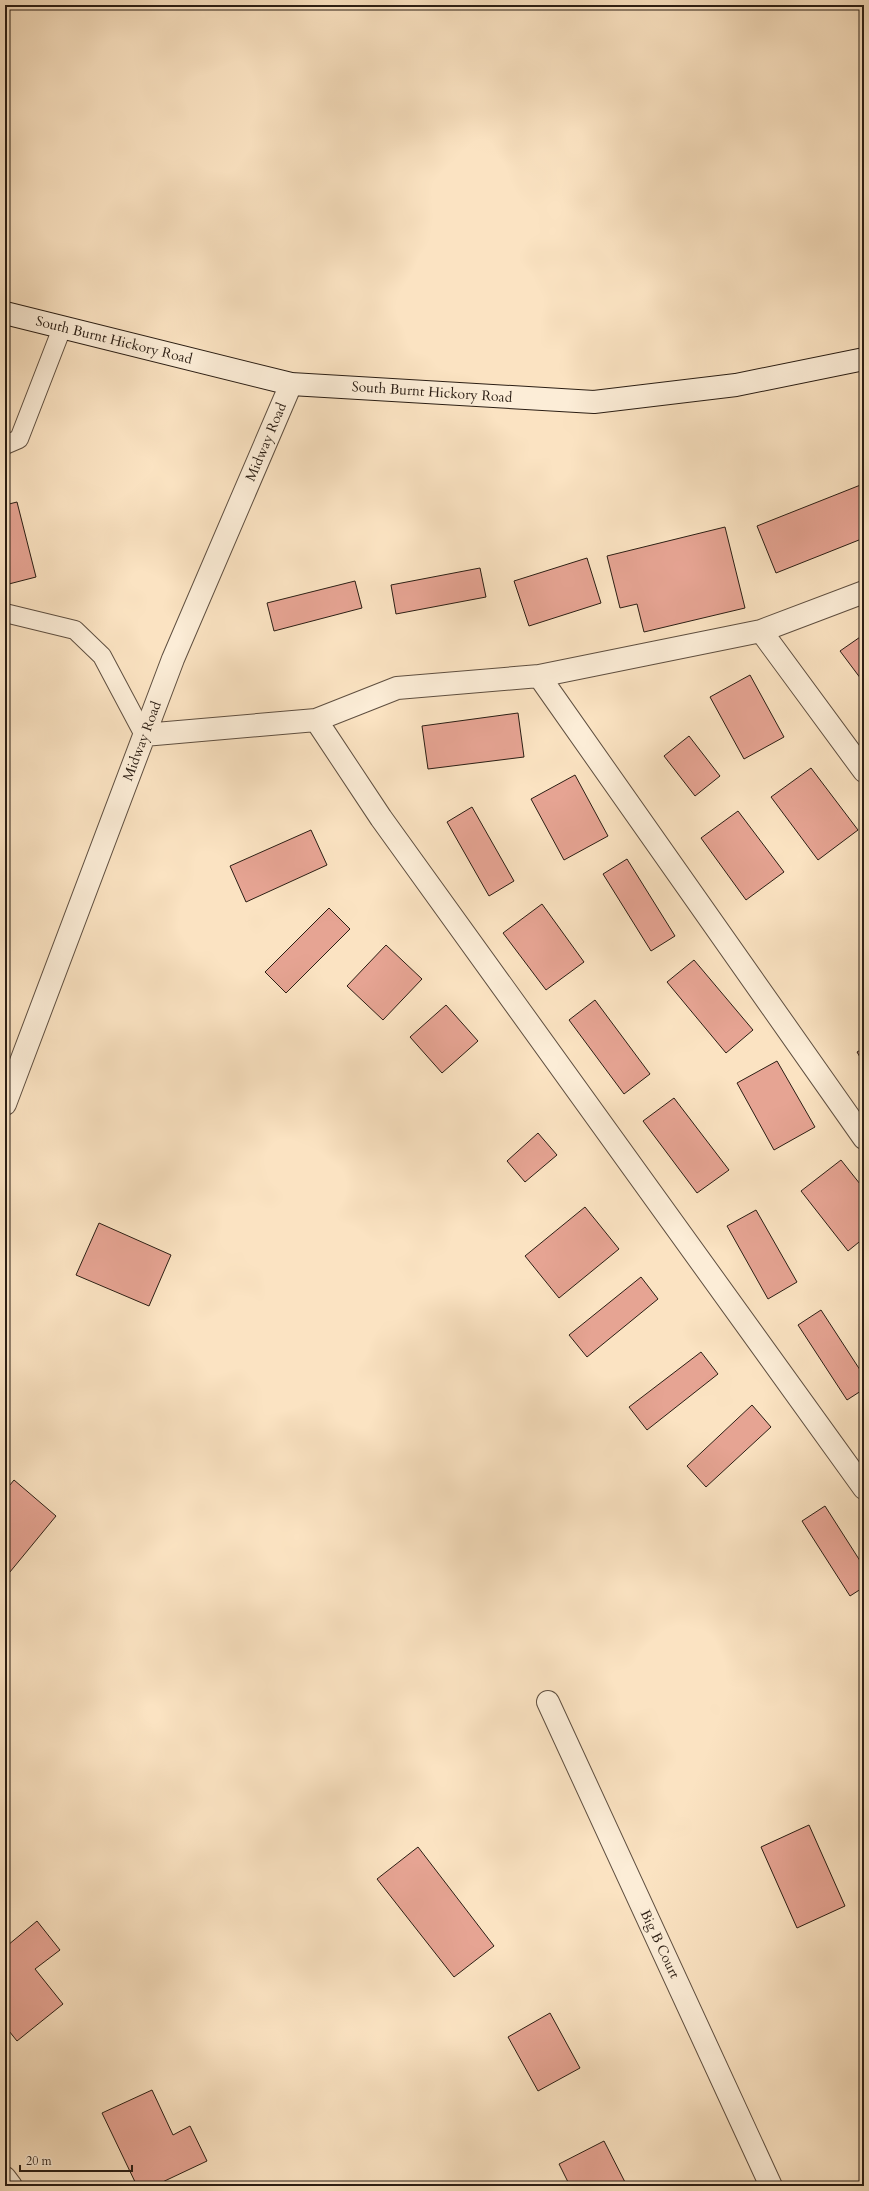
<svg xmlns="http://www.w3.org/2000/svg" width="869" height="2191" font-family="Cardo,serif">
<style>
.building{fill:#e6a493;stroke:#2b1e14}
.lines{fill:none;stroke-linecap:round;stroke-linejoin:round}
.lane-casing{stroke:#5f4f40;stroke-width:20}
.street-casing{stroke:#5f4f40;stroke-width:24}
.secondary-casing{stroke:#2b1e14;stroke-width:24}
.lane{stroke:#fcedd7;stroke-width:18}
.street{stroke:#fcedd7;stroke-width:22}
.secondary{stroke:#fcedd7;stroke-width:22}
.labels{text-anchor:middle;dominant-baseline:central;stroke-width:3;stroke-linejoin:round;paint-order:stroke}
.street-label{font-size:14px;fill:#2b1e14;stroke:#fcedd7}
</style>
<rect width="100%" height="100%" fill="#fbe3c2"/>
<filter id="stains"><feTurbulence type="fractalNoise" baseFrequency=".005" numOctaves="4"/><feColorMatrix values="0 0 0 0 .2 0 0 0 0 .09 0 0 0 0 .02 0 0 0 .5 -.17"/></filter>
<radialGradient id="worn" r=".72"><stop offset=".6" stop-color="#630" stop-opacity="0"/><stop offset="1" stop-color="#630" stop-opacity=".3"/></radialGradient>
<path class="building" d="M863 484 864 538 776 573 757 526Z
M17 502 36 577 5 585V505Z
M725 527 745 608 644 632 637 604 620 608 607 556Z
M587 558 601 603 529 626 514 581Z
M480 568 486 597 396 614 391 585Z
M355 581 362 608 274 631 267 603Z
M863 635 864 636V683L840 651Z
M750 675 784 737 744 759 710 697Z
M518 713 524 757 428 769 422 726Z
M689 736 720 776 695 796 664 756Z
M811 768 858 830 818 860 771 797Z
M575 775 608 836 564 860 531 799Z
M472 807 514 881 489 896 447 822Z
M738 811 784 872 746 900 701 838Z
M311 830 327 865 246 902 230 866Z
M627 859 675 936 651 951 603 874Z
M542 904 584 962 546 990 503 933Z
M329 908 350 929 286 993 265 972Z
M386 945 422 979 383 1020 347 986Z
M694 960 753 1030 726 1053 667 982Z
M595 1000 650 1074 624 1094 569 1020Z
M446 1005 478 1041 442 1073 410 1037Z
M864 1048V1064L857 1052Z
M777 1061 815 1127 774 1150 737 1083Z
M674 1098 729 1170 697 1193 643 1121Z
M538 1133 557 1155 525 1182 507 1161Z
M841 1160 864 1189V1238L848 1251 801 1191Z
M585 1207 619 1249 559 1298 525 1256Z
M756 1210 797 1282 768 1299 727 1226Z
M99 1223 171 1255 149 1306 76 1275Z
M641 1277 658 1299 587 1357 569 1335Z
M821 1310 864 1376V1389L847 1400 798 1325Z
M701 1352 718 1374 647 1430 629 1407Z
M752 1405 771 1427 706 1487 687 1466Z
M14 1480 56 1516 5 1578V1491Z
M825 1506 864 1567V1587L850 1596 802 1521Z
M809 1825 845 1906 797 1928 761 1847Z
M418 1847 494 1946 454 1977 377 1879Z
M37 1921 60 1950 35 1969 63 2004 17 2041 5 2026V1942L8 1945Z
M550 2013 580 2068 538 2091 508 2037Z
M152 2090 173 2135 190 2126 207 2161 154 2186H137L102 2113Z
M604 2141 627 2186H570L559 2164Z"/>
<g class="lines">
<defs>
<path id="lane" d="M5 445 19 439 62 328
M5 613 75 630 102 656 144 735"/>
<path id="street" d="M864 592 761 631 539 676 397 688 316 720 381 818 864 1488
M761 631 864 771
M539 676 864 1138
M144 735 316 720
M5 1104 173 659 291 384
M548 1702 771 2186
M5 2178 11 2186"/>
<path id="secondary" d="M5 313 291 384 594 402 736 385 864 359"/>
</defs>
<use href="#lane" class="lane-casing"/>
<use href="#street" class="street-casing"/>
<use href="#secondary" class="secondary-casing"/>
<use href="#lane" class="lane"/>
<use href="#street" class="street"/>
<use href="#secondary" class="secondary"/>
</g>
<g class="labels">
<g class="street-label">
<text transform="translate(114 340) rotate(14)">South Burnt Hickory Road</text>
<text transform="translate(432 392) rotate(4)">South Burnt Hickory Road</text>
<text transform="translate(266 442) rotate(-67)">Midway Road</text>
<text transform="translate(142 741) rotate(-69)">Midway Road</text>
<text transform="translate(660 1944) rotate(65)">Big B Court</text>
</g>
</g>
<rect width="869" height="2191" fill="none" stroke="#fbe3c2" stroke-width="20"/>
<rect x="6" y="6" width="857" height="2179" fill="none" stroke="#2b1e14" stroke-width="2"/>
<rect x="10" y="10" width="849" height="2171" fill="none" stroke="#2b1e14"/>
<path d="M20 2165v6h112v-6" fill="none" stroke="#2b1e14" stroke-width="2"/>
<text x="26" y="2165" font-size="12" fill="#2b1e14" stroke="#fcedd7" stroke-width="3" paint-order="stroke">20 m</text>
<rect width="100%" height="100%" filter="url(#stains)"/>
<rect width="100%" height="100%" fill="url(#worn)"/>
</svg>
